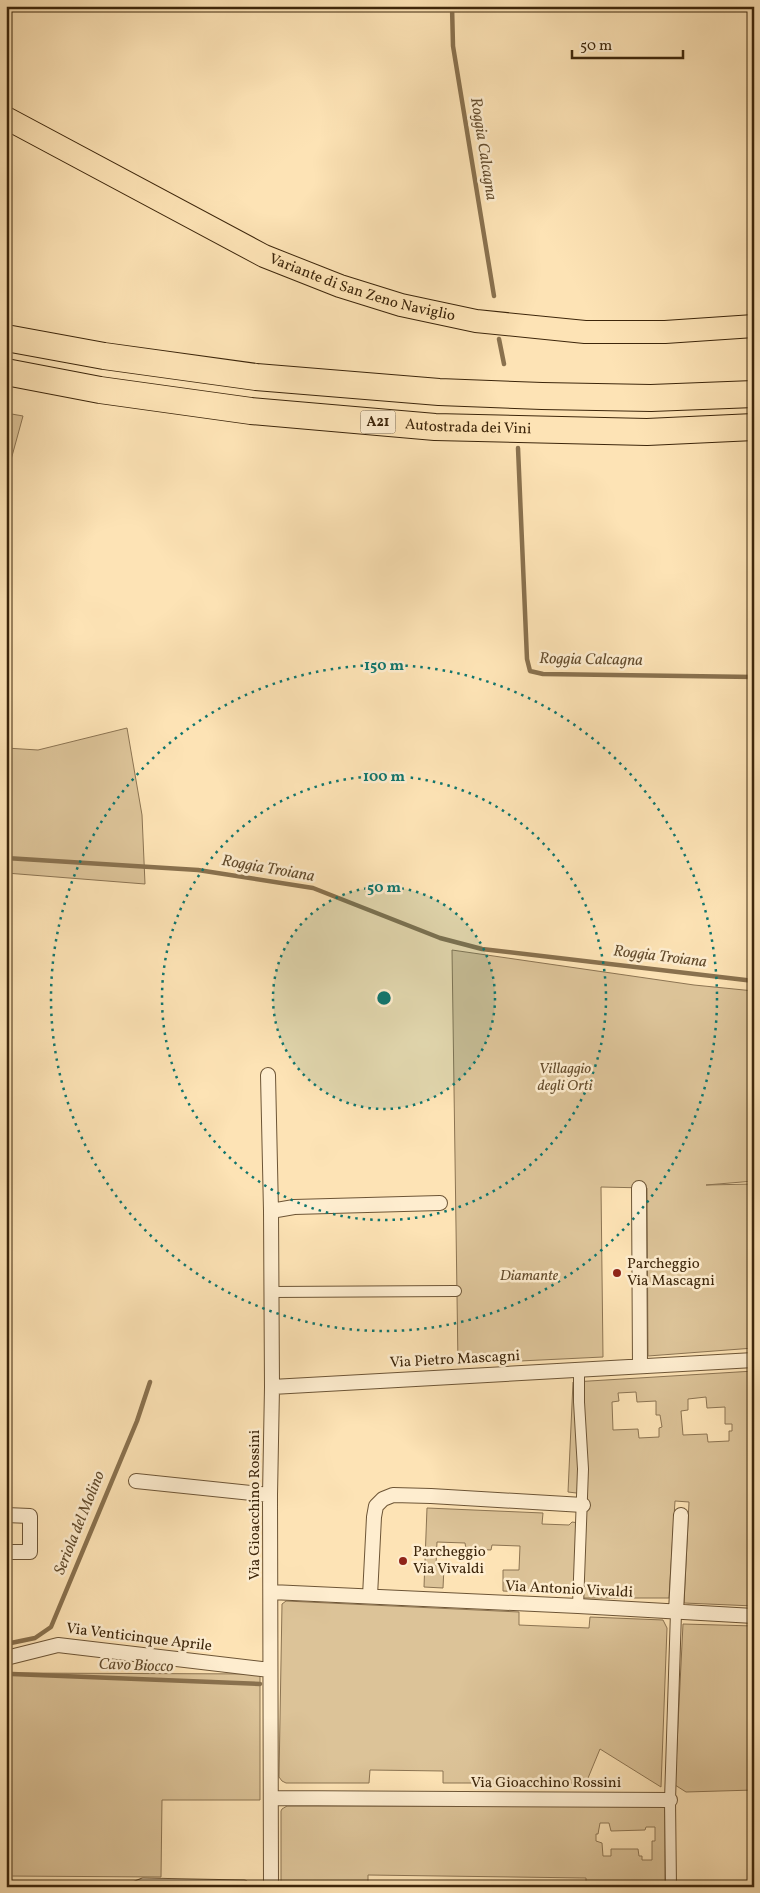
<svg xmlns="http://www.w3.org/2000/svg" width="760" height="1893" font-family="Vollkorn,serif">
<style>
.green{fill:#dcc398;stroke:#8c7452;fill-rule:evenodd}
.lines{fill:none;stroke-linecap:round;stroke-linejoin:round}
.stream{stroke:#89714e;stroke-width:4.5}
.service-casing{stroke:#6d5536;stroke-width:9}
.pedestrian-casing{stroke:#6d5536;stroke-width:12}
.minor-casing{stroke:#6d5536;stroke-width:16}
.primary-casing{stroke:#3d260b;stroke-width:24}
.motorway-casing{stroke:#3d260b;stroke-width:28}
.service{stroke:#feedcf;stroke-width:7}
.pedestrian{stroke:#feedcf;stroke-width:10}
.minor{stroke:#feedcf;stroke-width:14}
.primary{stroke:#fde3b5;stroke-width:22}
.motorway{stroke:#fde3b5;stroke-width:26}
.ring{fill:none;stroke:#0f766e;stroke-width:2.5;stroke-dasharray:2.5 5}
.poi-dot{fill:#8f2418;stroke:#feedcf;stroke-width:2}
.labels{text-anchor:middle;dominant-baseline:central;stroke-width:5;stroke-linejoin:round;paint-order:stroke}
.shield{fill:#feedcf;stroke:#776246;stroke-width:1}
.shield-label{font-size:14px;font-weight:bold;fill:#3d260b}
.street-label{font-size:15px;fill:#3d260b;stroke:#feedcf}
.park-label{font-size:15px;font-style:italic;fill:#654d2e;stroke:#feedcf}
.poi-label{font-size:15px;fill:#3d260b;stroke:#feedcf;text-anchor:start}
.water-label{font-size:16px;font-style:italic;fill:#634c2d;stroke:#feedcf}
.centre{fill:#0f766e;stroke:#feedcf;stroke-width:2.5}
.ring-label{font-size:15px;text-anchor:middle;font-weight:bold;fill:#0f766e;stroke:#feedcf;stroke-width:5;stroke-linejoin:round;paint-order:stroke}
</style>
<rect width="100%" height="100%" fill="#fde3b5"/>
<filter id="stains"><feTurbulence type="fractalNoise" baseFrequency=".004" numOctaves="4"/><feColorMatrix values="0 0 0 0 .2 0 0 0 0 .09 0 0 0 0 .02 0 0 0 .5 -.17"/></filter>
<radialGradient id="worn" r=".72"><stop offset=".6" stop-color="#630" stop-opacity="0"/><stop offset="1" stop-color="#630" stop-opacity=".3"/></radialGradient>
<path class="green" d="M6 413 23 416 6 478Z
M127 728 142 815 145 884 6 873V748L38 750Z
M452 950 694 985 754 991V1181L706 1185 754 1184V1348L648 1356 647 1188 601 1187 603 1357 458 1364Z
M754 1371V1606L684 1603 689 1502 675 1501 669 1598H580L585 1494 568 1492 573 1382ZM636 1392 637 1402 656 1401V1415H660L662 1427 659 1428V1437L639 1438 638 1429 613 1430 612 1402 619 1401 618 1393ZM706 1397 707 1408 725 1407V1424H732V1431H729V1441L708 1442 707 1434 683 1435 681 1411 688 1410V1399Z
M427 1508 543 1513 542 1524 569 1525 572 1522 579 1523 574 1588 541 1586V1593L503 1591V1570H519L520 1546 492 1545 491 1550 466 1549 465 1543 437 1542 436 1566 444 1567 443 1588 424 1587Z
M286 1601 519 1612V1625L589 1628 590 1617 663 1620 667 1628 661 1787 600 1749 586 1783H443V1771L370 1770 369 1783H286L282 1781 279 1777 282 1604Z
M683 1624 754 1626V1790L686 1792 675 1785Z
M6 1673 260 1674V1800H162L161 1877 6 1876Z
M287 1806H665V1887H586V1878L368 1875V1887H281V1811L282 1809ZM600 1823H609L611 1831 645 1830 646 1827H655V1841H652V1860H642V1856H639L638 1849H611V1856H603L602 1843 596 1841V1834H598Z"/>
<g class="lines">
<path class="stream" d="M452 6 453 46 494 296
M499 339 504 364
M518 448 527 659 530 671 543 674 754 677
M6 858 198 870 313 888 440 938 482 949 754 981
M6 1644 35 1638 51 1627 137 1421 150 1382
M12 1674 260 1684"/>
<defs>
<path id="service" d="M131 1887 143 1882 244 1884 245 1887"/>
<path id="pedestrian" d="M271 1292 456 1291
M578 1606 583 1469 579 1402V1369
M671 1887 670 1800 676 1612"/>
<path id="minor" d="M268 1075 271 1211 272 1387 270 1495 271 1887
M639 1188 640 1366
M271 1211 294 1207 440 1203
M272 1387 754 1360
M136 1481 270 1495
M6 1515 30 1516V1552H6
M271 1592 578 1606 754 1616
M370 1596 374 1517 376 1506 383 1499 393 1495 431 1496 583 1505
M676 1612 681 1515
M6 1658 58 1645 270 1670
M271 1798 670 1800"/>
<g id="primary">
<path id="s1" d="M6 118 264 256 340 286 401 305 476 321 585 332H665L754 326"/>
</g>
<g id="motorway">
<path d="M6 338 104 356 256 377 439 392 542 396 651 398 754 394"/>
<path id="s2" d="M6 372 100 390 251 411 435 427 647 432 754 427"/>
</g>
</defs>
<use href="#service" class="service-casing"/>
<use href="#pedestrian" class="pedestrian-casing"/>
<use href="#minor" class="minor-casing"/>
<use href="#primary" class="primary-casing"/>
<use href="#motorway" class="motorway-casing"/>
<use href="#service" class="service"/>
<use href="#pedestrian" class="pedestrian"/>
<use href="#minor" class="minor"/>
<use href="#primary" class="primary"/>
<use href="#motorway" class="motorway"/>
</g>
<circle cx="384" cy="998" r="111" fill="#0f766e" fill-opacity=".12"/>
<g class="ring">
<circle cx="384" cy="998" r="111"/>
<circle cx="384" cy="998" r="222"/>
<circle cx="384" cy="998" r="333"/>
</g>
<g class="poi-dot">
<circle cx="617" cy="1273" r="5"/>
<circle cx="403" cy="1561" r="5"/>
</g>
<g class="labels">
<rect class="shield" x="360.5" y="410.5" width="35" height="23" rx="4"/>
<g class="shield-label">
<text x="378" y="422">A21</text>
</g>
<g class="street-label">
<text stroke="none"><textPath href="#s1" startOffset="396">Variante di San Zeno Naviglio</textPath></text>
<text stroke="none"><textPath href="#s2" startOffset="466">Autostrada dei Vini</textPath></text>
<text transform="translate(455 1360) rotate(-3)">Via Pietro Mascagni</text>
<text transform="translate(255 1505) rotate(-90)">Via Gioacchino Rossini</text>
<text transform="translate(569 1590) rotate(3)">Via Antonio Vivaldi</text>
<text transform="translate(139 1638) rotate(7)">Via Venticinque Aprile</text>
<text x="546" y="1783">Via Gioacchino Rossini</text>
</g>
<g class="park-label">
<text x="565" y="1069">Villaggio<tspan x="565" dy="17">degli Orti</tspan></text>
<text x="529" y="1276">Diamante</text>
</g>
<g class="poi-label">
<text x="627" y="1264">Parcheggio<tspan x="627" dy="17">Via Mascagni</tspan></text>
<text x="413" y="1552">Parcheggio<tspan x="413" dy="17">Via Vivaldi</tspan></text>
</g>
<g class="water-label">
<text transform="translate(483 149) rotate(81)">Roggia Calcagna</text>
<text transform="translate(591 660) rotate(1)">Roggia Calcagna</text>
<text transform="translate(268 869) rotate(10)">Roggia Troiana</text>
<text transform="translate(660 957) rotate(7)">Roggia Troiana</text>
<text transform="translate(80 1523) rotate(-68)">Seriola del Molino</text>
<text transform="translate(136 1666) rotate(2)">Cavo Biocco</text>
</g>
</g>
<circle cx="384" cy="998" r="8" class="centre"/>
<g class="ring-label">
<text x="384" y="670">150 m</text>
<text x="384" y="781">100 m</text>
<text x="384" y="892">50 m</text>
</g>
<rect width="760" height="1893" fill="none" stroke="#fde3b5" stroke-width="25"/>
<rect x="8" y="8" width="745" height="1878" fill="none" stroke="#3d260b" stroke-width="2.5"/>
<rect x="12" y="12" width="735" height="1868" fill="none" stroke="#3d260b"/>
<path d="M572 50v8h111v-8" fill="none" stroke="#3d260b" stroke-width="2.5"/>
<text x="580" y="50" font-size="15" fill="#3d260b" stroke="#feedcf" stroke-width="4" paint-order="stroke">50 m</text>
<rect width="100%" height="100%" filter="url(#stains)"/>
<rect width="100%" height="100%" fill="url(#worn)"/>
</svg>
